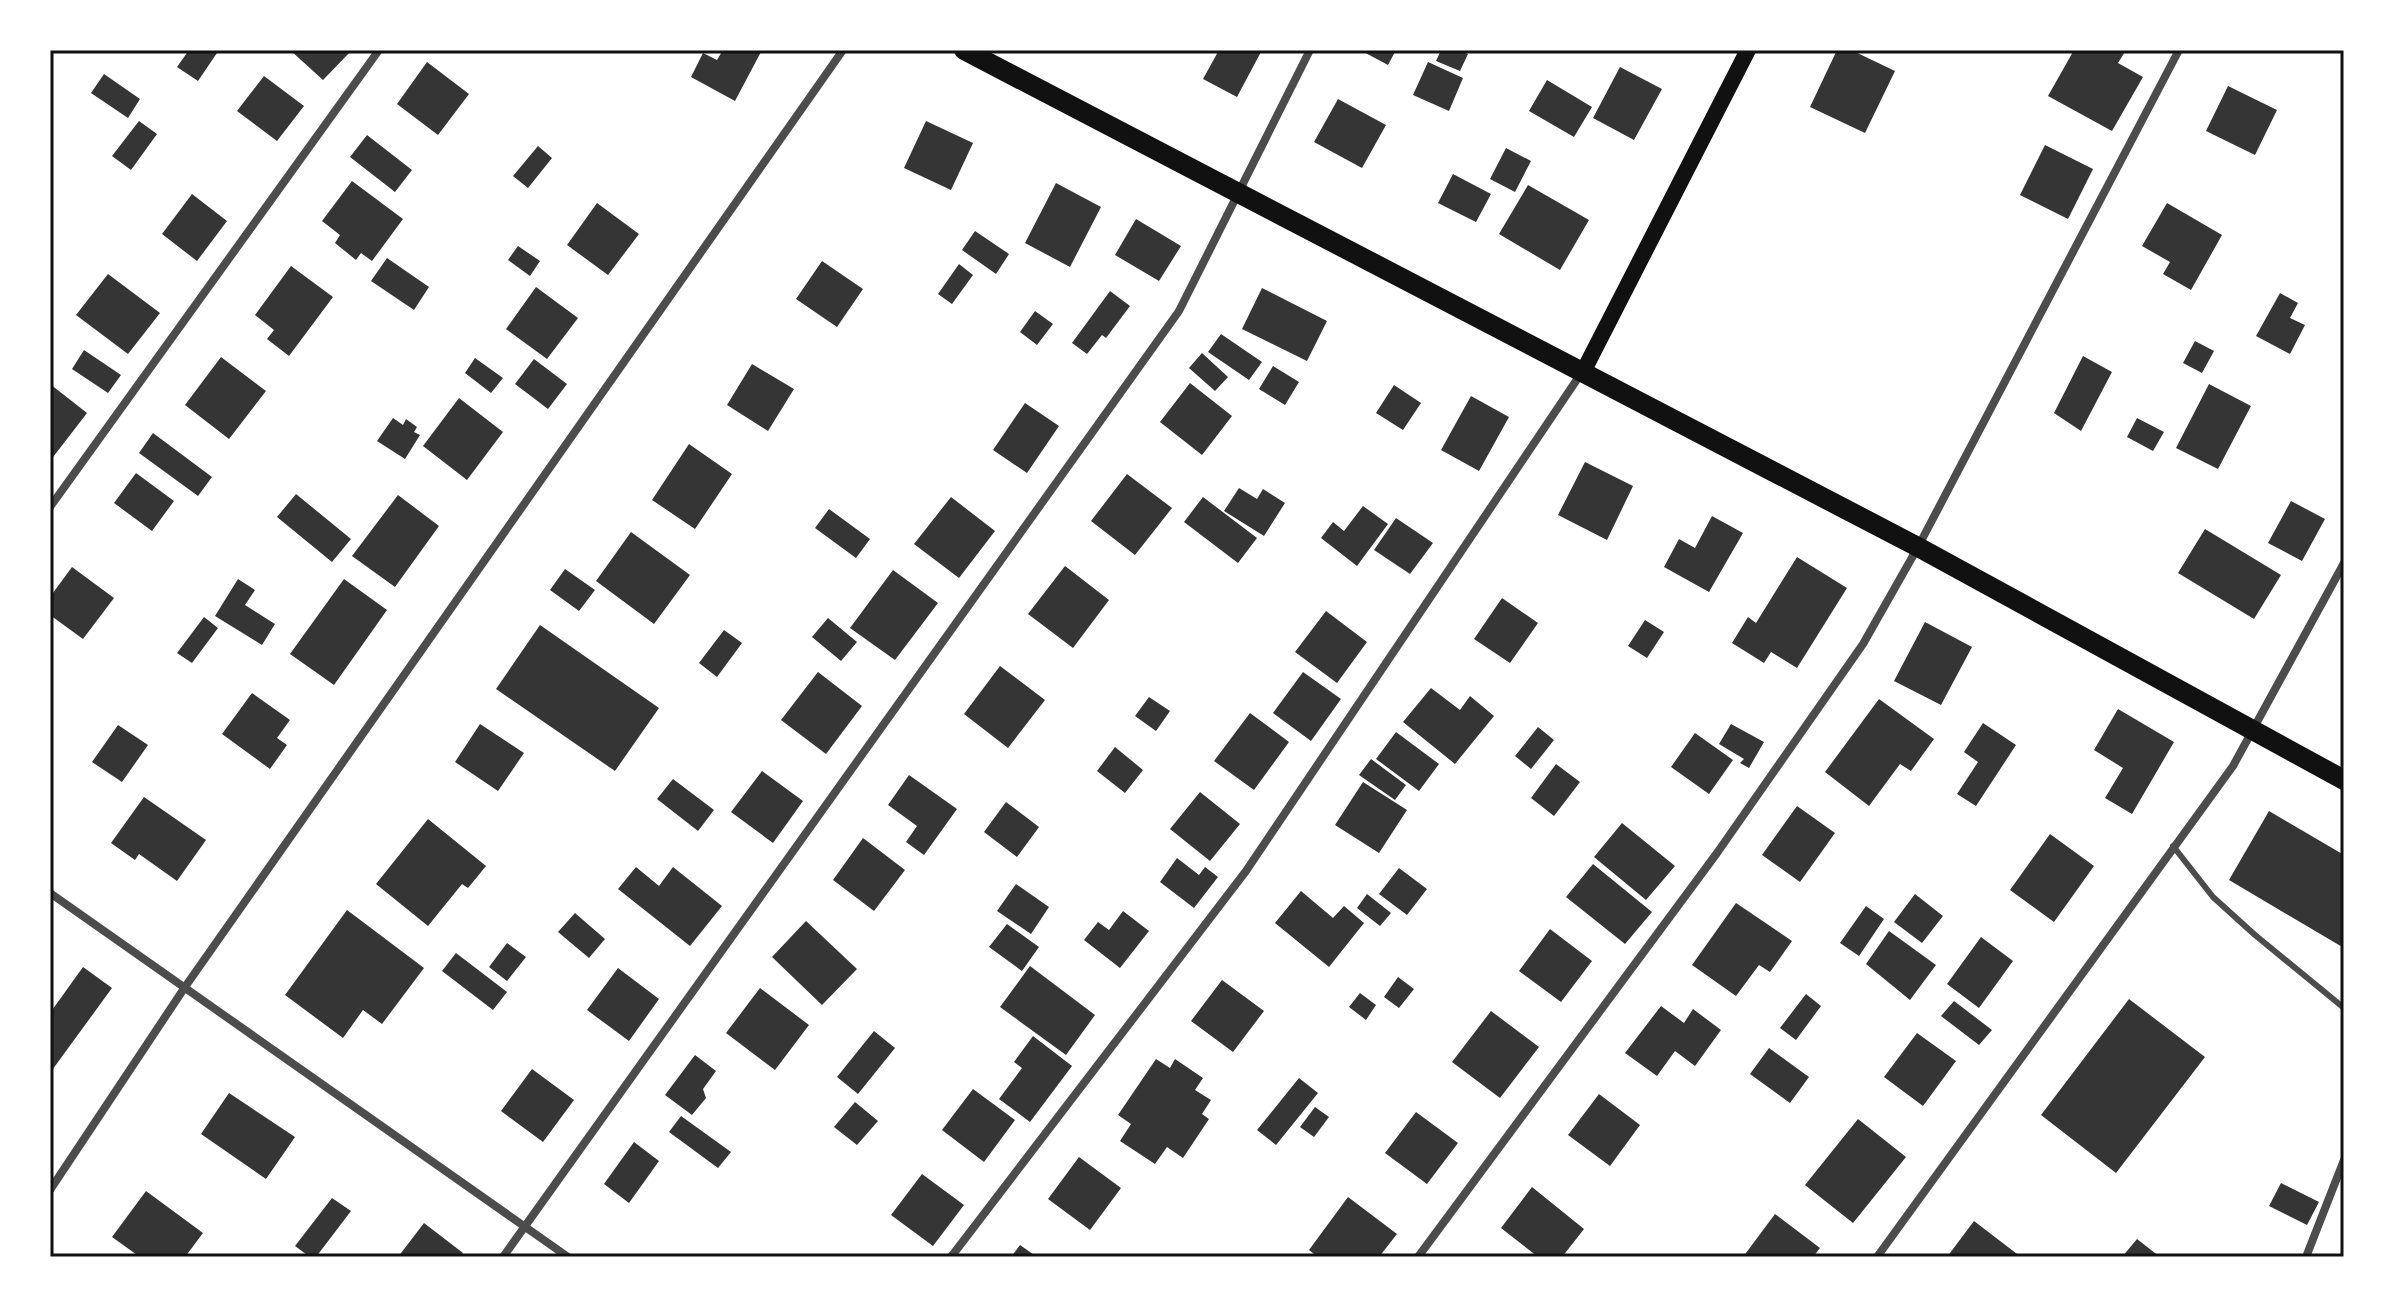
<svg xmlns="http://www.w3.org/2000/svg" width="2394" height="1307" font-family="Mulish,sans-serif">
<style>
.building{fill:#353535}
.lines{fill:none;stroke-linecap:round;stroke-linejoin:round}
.service{stroke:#4c4c4c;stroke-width:6}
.minor{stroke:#4c4c4c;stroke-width:8}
.secondary{stroke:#111;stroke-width:16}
.primary{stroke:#111;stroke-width:20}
.neatline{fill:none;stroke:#111;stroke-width:3}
</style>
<rect width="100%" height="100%" fill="#fff"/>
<path class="building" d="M189 50H219L198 81 177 67Z
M290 50H352L323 80Z
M723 50H762L735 101 691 77 703 53 717 60Z
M1219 50H1262L1237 97 1203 79Z
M1360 50H1396L1388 65Z
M1441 50H1458L1468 54 1460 71 1436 61Z
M1837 50H1851L1895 71 1865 133 1810 107Z
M2074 50 2082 52 2083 50H2126L2118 63 2143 77 2112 131 2048 96Z
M427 62 469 94 438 135 397 104Z
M1428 62 1463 78 1449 111 1413 95Z
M1620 67 1662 89 1634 140 1593 118Z
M104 74 140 99 128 118 91 93Z
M264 76 304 106 277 141 237 111Z
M1547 80 1592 107 1574 137 1529 111Z
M2228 86 2277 110 2255 155 2206 131Z
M1338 99 1386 125 1362 168 1314 142Z
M139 121 157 134 131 170 112 156Z
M926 121 973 143 951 190 904 168Z
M367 135 412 170 395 192 350 157Z
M2045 145 2093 169 2068 219 2020 195Z
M538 146 552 158 528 188 513 176Z
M1506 148 1531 161 1515 192 1490 179Z
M1453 174 1491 194 1476 222 1438 203Z
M352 181 403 219 372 261 361 253 356 260 335 243 340 235 322 221Z
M1056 183 1101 207 1070 267 1025 243Z
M1528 185 1589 220 1560 270 1499 234Z
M192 194 227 221 197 261 162 234Z
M597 203 639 234 608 275 567 245Z
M2167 203 2222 235 2191 290 2163 274 2170 262 2142 246Z
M1136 219 1181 246 1159 281 1115 255Z
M975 231 1009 254 996 274 962 250Z
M518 246 540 261 530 276 508 260Z
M387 258 429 287 414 310 371 281Z
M822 261 863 289 837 327 796 299Z
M959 264 973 275 952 304 938 294Z
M291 266 333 297 289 356 267 339 274 330 255 315Z
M108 274 160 313 128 354 76 315Z
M536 287 578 318 547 359 506 329Z
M1262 288 1327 321 1307 361 1242 329Z
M1110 291 1130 306 1106 338 1102 335 1087 354 1072 343Z
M2280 293 2298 303 2290 318 2305 325 2290 354 2256 336Z
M1035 311 1053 324 1037 345 1020 332Z
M1221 334 1262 362 1249 380 1208 352Z
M2195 341 2214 351 2202 373 2183 363Z
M84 350 121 375 108 393 72 369Z
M1202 353 1228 377 1215 391 1189 368Z
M2083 356 2112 372 2081 431 2054 413Z
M221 357 266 391 229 439 185 405Z
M475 358 503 378 491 393 465 373Z
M534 359 567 384 548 409 515 384Z
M752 364 794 389 768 431 727 405Z
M1273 366 1299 382 1285 405 1259 389Z
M1190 383 1232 416 1202 455 1160 422Z
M50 384 87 413 50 461Z
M2209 384 2251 406 2218 469 2176 448Z
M1394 385 1421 403 1403 430 1376 413Z
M1471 396 1509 417 1479 471 1441 450Z
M459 398 503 432 467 480 423 446Z
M1025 403 1059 426 1027 473 993 450Z
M393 418 403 425 406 419 417 427 414 432 420 435 405 459 377 441Z
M2137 418 2164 432 2153 451 2127 437Z
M153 433 212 477 198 496 139 453Z
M689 444 732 474 695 529 652 500Z
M1585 462 1633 486 1607 540 1558 515Z
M136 473 174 501 152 531 114 503Z
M1127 474 1172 508 1135 555 1091 521Z
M1239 488 1257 499 1263 489 1285 503 1264 536 1224 511Z
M296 494 351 539 332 562 277 517Z
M398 495 439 526 395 587 352 556Z
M951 497 995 531 959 578 914 544Z
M1203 497 1257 538 1238 563 1184 522Z
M2291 501 2325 519 2302 561 2268 543Z
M1363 506 1388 524 1357 566 1321 538 1333 522 1344 531Z
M829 509 870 539 856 558 815 528Z
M1712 516 1743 533 1709 592 1664 567 1679 539 1695 548Z
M1396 518 1433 543 1410 574 1374 550Z
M2205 529 2281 575 2254 619 2178 573Z
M631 532 690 575 654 624 596 581Z
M1797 557 1847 588 1797 668 1771 652 1764 663 1732 643 1748 617 1756 623Z
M1065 566 1109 600 1073 648 1028 614Z
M72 567 114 598 83 639 50 615V597Z
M565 569 595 590 579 611 550 590Z
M893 570 938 603 895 660 850 628Z
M238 579 255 590 245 605 275 624 262 645 215 616Z
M344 579 387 610 334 685 290 654Z
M1502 598 1538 623 1510 663 1474 639Z
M1326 611 1367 642 1337 683 1295 652Z
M204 617 218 628 192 663 177 653Z
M828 618 857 642 841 661 812 637Z
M1645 620 1664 632 1647 658 1628 646Z
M1925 622 1972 647 1941 705 1894 681Z
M540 625 659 708 615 771 496 689Z
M724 630 742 643 717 677 699 663Z
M1000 666 1045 700 1008 748 964 714Z
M818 672 862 706 826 754 781 720Z
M1303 672 1341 699 1311 741 1273 713Z
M1431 688 1460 710 1470 696 1494 716 1455 764 1403 722Z
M252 693 290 720 277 738 287 745 270 769 222 734Z
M1149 697 1170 711 1156 731 1135 716Z
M1879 699 1934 739 1911 771 1900 764 1869 806 1825 772Z
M2118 709 2174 742 2132 814 2105 798 2123 768 2094 750Z
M1250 713 1289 742 1254 790 1214 761Z
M1983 723 2016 745 1976 806 1957 794 1978 762 1964 752Z
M480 724 524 753 498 791 455 762Z
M1731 724 1764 742 1749 768 1740 763 1744 759 1719 744Z
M118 725 148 745 122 782 92 762Z
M1538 727 1554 740 1531 769 1515 756Z
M1396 732 1439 764 1419 791 1376 759Z
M1695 733 1733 760 1709 794 1671 767Z
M1115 747 1143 770 1125 793 1097 771Z
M1371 759 1406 785 1395 800 1359 775Z
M1556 764 1580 782 1554 816 1531 798Z
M762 771 803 801 773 843 731 812Z
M909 775 957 809 924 855 906 842 917 826 888 805Z
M673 779 714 810 698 831 657 799Z
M1363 782 1407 810 1379 853 1335 825Z
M1200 792 1240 824 1210 861 1170 829Z
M144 797 206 840 177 881 139 854 135 860 111 843Z
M1006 802 1039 827 1017 857 984 832Z
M1797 806 1835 833 1800 882 1762 855Z
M2269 811 2344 855V948L2229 880Z
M428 819 486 866 468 888 462 884 428 926 376 884Z
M1622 823 1675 866 1646 900 1594 857Z
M2050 834 2094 866 2054 922 2010 890Z
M863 838 905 870 874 911 833 880Z
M1177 858 1199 875 1205 867 1218 877 1194 908 1160 882Z
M1593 864 1652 912 1625 944 1566 897Z
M636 867 659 886 673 867 722 906 690 946 618 889Z
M1399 868 1427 889 1407 915 1379 894Z
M1016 884 1049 907 1031 934 997 911Z
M1301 891 1333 918 1344 906 1364 923 1329 967 1275 923Z
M1367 894 1391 913 1380 926 1357 908Z
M1915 894 1943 916 1922 943 1894 922Z
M1736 903 1792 941 1770 972 1759 965 1736 996 1692 965Z
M1866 906 1884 919 1859 956 1840 943Z
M347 910 424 968 382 1024 363 1010 343 1038 285 995Z
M1123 911 1149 931 1120 968 1084 940 1098 922 1109 930Z
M575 913 605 939 589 958 558 932Z
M806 921 857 969 822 1005 772 957Z
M1007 924 1039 947 1022 971 989 947Z
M1550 929 1592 961 1561 1002 1519 971Z
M1889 931 1936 965 1910 1000 1866 964Z
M1981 937 2013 961 1979 1008 1947 984Z
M507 943 526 957 507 981 489 967Z
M456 953 507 992 493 1010 442 971Z
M1030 966 1095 1015 1066 1055 1000 1007Z
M83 967 112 988 50 1073V1013Z
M618 968 659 999 629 1041 587 1010Z
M1398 977 1414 989 1399 1008 1384 997Z
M1222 980 1264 1011 1233 1052 1191 1021Z
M760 988 809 1025 775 1070 726 1033Z
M1360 993 1376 1005 1366 1020 1349 1007Z
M1806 994 1821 1006 1796 1040 1780 1028Z
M2129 999 2205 1057 2116 1173 2041 1115Z
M1954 1001 1992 1030 1979 1045 1941 1016Z
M1661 1006 1684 1023 1693 1009 1721 1030 1695 1066 1675 1051 1657 1076 1625 1053Z
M1491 1011 1539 1047 1500 1098 1452 1062Z
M874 1031 895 1048 858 1094 837 1077Z
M1917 1033 1956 1061 1923 1106 1884 1077Z
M1033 1036 1072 1066 1030 1122 999 1099 1022 1068 1014 1062Z
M1769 1048 1809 1077 1790 1103 1750 1074Z
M695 1055 716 1071 703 1089 706 1098 692 1115 665 1095Z
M1156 1059 1170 1068 1175 1059 1203 1078 1195 1090 1211 1100 1202 1114 1209 1119 1183 1158 1167 1147 1155 1164 1120 1141 1131 1124 1118 1115Z
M532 1069 574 1100 543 1142 501 1111Z
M1299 1078 1318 1093 1276 1145 1257 1130Z
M973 1089 1015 1120 984 1162 942 1130Z
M229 1093 295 1137 266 1179 201 1134Z
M1599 1094 1640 1125 1610 1166 1568 1135Z
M855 1102 878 1121 857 1145 834 1127Z
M1315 1107 1329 1117 1314 1137 1300 1127Z
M1416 1112 1458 1143 1427 1184 1385 1153Z
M681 1116 731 1152 718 1168 669 1132Z
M1858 1119 1906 1157 1853 1223 1805 1185Z
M634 1142 659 1161 629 1203 604 1184Z
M1079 1157 1121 1188 1090 1230 1048 1199Z
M922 1174 964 1205 933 1246 891 1215Z
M2281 1183 2319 1202 2307 1225 2269 1206Z
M1532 1187 1584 1229 1562 1257H1538L1501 1228Z
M146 1191 203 1233 185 1257H140L112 1237Z
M1348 1197 1397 1234 1379 1257H1318L1309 1250Z
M332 1198 351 1211 316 1257H310L295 1246Z
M1775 1214 1820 1248 1813 1257H1743Z
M1974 1221 2021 1257H1947Z
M424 1223 463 1253 460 1257H398Z
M2137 1239 2160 1257H2122Z
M1020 1245 1037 1257H1011Z"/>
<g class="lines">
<path class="service" d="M2173 846 2213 897 2255 935 2344 1008"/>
<path class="minor" d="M50 507 379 50
M50 893 568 1257
M50 1190 185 987 843 50
M503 1257 1179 311 1310 50
M951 1257 1246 871 1582 372
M1418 1257 1717 853 1863 644 1918 547 2179 50
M1877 1257 2233 766 2344 563
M2306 1257 2344 1160"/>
<path class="secondary" d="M1583 372 1748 50"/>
<path class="primary" d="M964 50 1918 547 2344 780"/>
</g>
<rect width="2394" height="1307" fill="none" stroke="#ffffff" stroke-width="104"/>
<rect x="52" y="52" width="2290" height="1203" class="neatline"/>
</svg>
